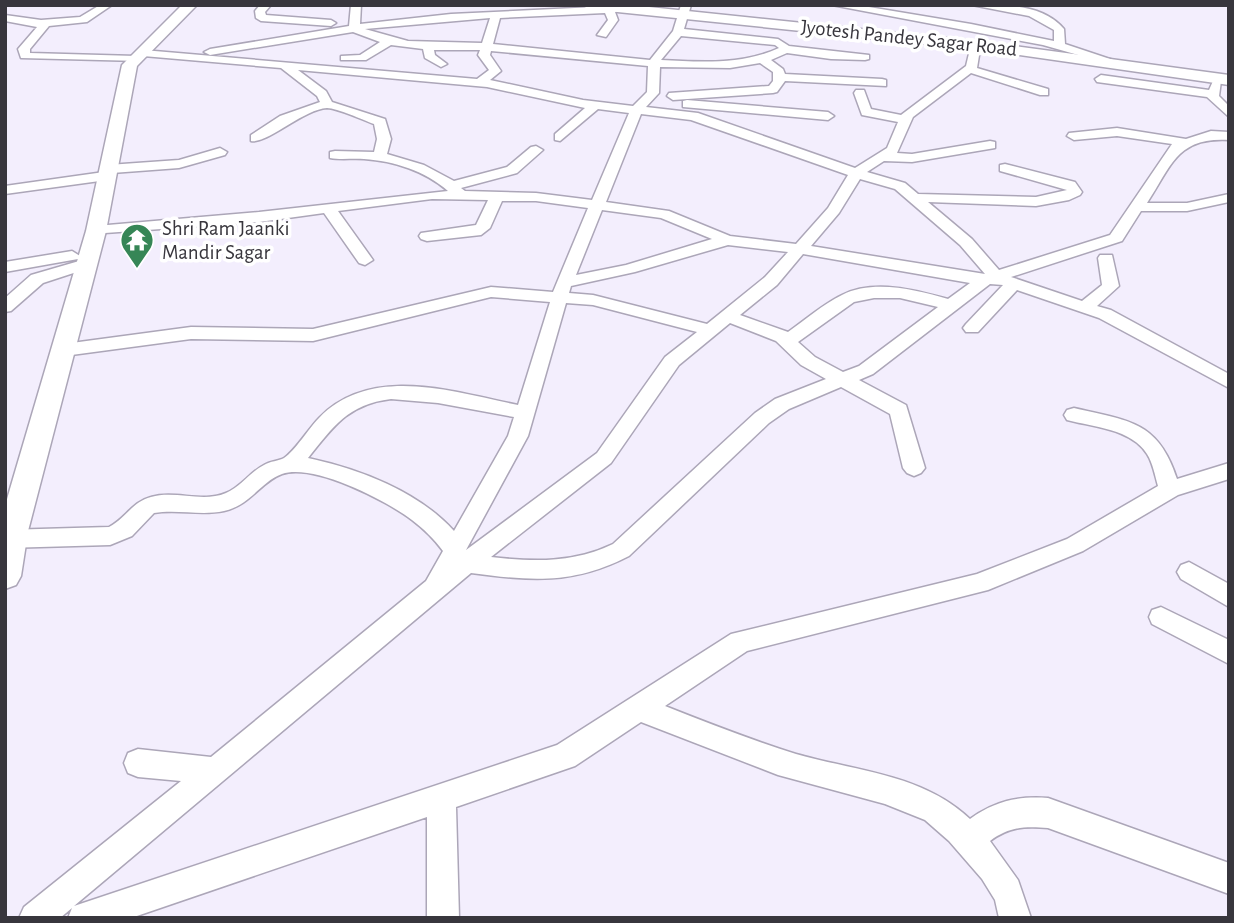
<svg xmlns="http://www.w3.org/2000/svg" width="1234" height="923" font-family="'Alegreya Sans',sans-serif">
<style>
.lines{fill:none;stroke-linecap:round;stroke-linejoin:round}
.minor-casing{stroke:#aca6b8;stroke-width:3}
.major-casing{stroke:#aca6b8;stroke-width:3}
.minor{fill:#fff;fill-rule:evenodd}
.major{fill:#fff;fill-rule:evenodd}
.labels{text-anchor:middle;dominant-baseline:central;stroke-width:7;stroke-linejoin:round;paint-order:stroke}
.far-street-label{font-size:21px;fill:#38363d;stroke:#fff}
.far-poi-label{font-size:21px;fill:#38363d;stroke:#fff;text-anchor:start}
</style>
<rect width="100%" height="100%" fill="#f3eefd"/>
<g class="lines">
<defs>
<path id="minor" d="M100 5H112L87 22 49 26 30 49V53L136 56 140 57V61L21 58 18 49 37 27 5 21V15L41 20 80 17Z
M260 5H271L265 12 266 15 331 20 336 23 331 26 261 21 256 18 255 11Z
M351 5H361L360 24 451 14 616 6 621 9 615 12 618 20 606 37 597 35 608 20 605 13 500 18 493 44 650 60 673 31 681 5H691L684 29 778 39 789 46 869 55V59L865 60 831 59 787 53 771 60 783 69 785 74 882 79 886 80V86L785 81 777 92 773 93 673 100 667 96 669 93 769 86 773 81V72L760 63 730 68 660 67 659 93 646 107 698 113 855 168 887 148 898 122 862 115 854 93 856 90H864L871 109 901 115 966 66 971 45 981 43 977 68 1048 89V95H1040L971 73 913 117 897 153 912 154 990 141 995 142V148L912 162 884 161 867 172 905 183 918 194 1036 197 1067 190 1000 171V165L1005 164 1075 182 1082 192 1080 195 1069 200 1036 206 928 202 972 239 999 270 1110 235 1172 144 1117 136 1074 140 1067 136 1069 133 1117 128 1186 139 1211 131 1229 132V140C1177 137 1172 165 1147 203H1187L1229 194V202L1187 211H1141L1122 241 1011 277 1082 301 1102 285 1098 258 1100 255H1112L1119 286 1097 306 1111 310 1229 374V388L1099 318 1017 290 978 332H966L963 328 966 324 1003 285 990 284 873 374 859 380 906 405 925 468 921 473 914 476 907 473 903 468 890 414 841 387 789 409 769 423 629 556C573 585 531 581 471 573L74 906 557 745 731 634 977 574 1067 539 1158 486C1155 476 1153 463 1147 454 1132 429 1093 427 1067 420L1064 415 1067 410 1074 408C1128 421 1158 420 1177 479L1229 463V479L1178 495 1083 551 988 590 747 651 665 706C708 723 751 740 796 754 855 771 923 774 970 819 995 801 1017 796 1048 798L1229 863V894L1048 828C1024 826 1009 827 990 841L1018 880 1031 918H999L995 900 982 879 949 841 925 820 885 804 778 775 641 722 575 766 456 807 459 918H427V817L131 918H68L72 908 60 918H19L24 907 181 781 138 777 128 773 124 763 128 753 138 749 211 757 426 581 443 551C434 539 424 529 412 520 387 501 314 463 282 474 260 482 251 505 224 511 201 516 177 509 154 513L132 536 110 545 5 548V530L109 527C126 518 132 502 151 497 175 490 203 503 226 493 241 487 250 472 264 465 270 461 279 461 284 458 295 451 309 428 319 418 371 364 454 392 518 405L550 302 491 297 313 341 191 339 64 356 55 350 64 344 191 327 313 329 491 287 553 292 588 208 536 201H502L490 228 481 235 427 241 421 239 419 236 421 233 476 225 488 200 432 199 338 211 373 260 365 265 359 263 324 213 259 222 91 234 88 231 91 228 96 226 259 212 448 191C425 171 394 161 364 159 353 158 341 160 330 158V152L335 151 374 152 377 139 374 124C363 120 337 108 327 108 304 109 267 144 251 141V135L280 116 320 102 317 96 281 68 143 56 137 53 143 50 477 79 489 70 478 55 480 50H434L435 55 447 64 441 67 425 58 423 49 391 45 366 60H341V56L360 55 380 42 353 32 210 55 204 52 210 49 349 26ZM490 18 482 43 408 41 365 29ZM681 36 775 45 779 48C742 65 701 62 661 60ZM491 51 648 66 647 92 633 106 583 100 490 80 501 71 490 55ZM298 70 487 87 585 108 555 134V140L560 141 598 109 629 113 592 200 536 193 465 191 461 188 517 173 543 150 536 146 531 147 507 167 454 181 424 165 387 154 391 139 385 119 332 102 326 91ZM641 114 691 120 848 175 828 208 796 244 730 236 669 211 606 202ZM860 179 895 189 960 245 985 274 811 246 839 213ZM602 210 661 218 712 239 626 265 576 275ZM728 245 788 252 765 277 707 324 593 295 569 293 571 286 635 272ZM803 254 970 283 948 299C916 290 874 279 842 295 823 304 805 320 788 332L740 315 777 285ZM874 298H900L938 307 859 366 843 372 815 357 798 342 854 302ZM566 303 593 305 697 332 665 357 597 453 466 550 528 436ZM730 323 776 341 801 365 826 379 775 399 755 413 613 544C573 563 535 562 491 557L611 463 679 365ZM391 399 438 403 514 417 508 436 454 531C418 491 359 469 308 458 333 427 348 404 391 399Z
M832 5H857L971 24 1054 41V30L1029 16 972 5C1003 5 1042 3 1064 29L1065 44 1116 61 1110 64 1043 45Z
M1101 75 1209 90 1213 81H1221L1219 96 1229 106V117L1207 97 1097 82 1095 79Z
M687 100 828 112 834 116 828 120 683 107V101Z
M220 148 227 152 225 155 179 168 112 173V179L107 180 5 194V186L104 172 101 169 108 165 179 160Z
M72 251 80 256 78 259 5 272V262Z
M86 259 92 261 94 264 92 267 43 283 11 311 5 312V298L31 275Z
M1189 562 1229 584V607L1181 579 1177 572 1181 565Z
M1161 607 1229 640V664L1152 624 1149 617 1152 610Z"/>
<path id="major" d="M182 5H197L137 66 106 231 28 531 21 576 16 585 5 589V506L86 231 122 65Z
M581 5H630L977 41 1229 75V85L977 49 588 9Z"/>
</defs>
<use href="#minor" class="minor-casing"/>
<use href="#major" class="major-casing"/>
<use href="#minor" class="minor"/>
<use href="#major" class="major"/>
</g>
<defs>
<symbol id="temple-pin" viewBox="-11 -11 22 30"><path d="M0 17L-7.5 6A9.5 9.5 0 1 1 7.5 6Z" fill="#368656" stroke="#fff"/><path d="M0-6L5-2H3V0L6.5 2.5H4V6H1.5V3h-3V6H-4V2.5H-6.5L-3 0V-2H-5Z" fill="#fff"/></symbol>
</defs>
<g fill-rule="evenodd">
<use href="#temple-pin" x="118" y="221" width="38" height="52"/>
</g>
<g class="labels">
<g class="far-street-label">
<text transform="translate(909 38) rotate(6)">Jyotesh Pandey Sagar Road</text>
</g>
<g class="far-poi-label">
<text x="162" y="228">Shri Ram Jaanki<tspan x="162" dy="24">Mandir Sagar</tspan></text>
</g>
</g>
<rect width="1234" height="923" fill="none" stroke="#38363d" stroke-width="14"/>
</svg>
